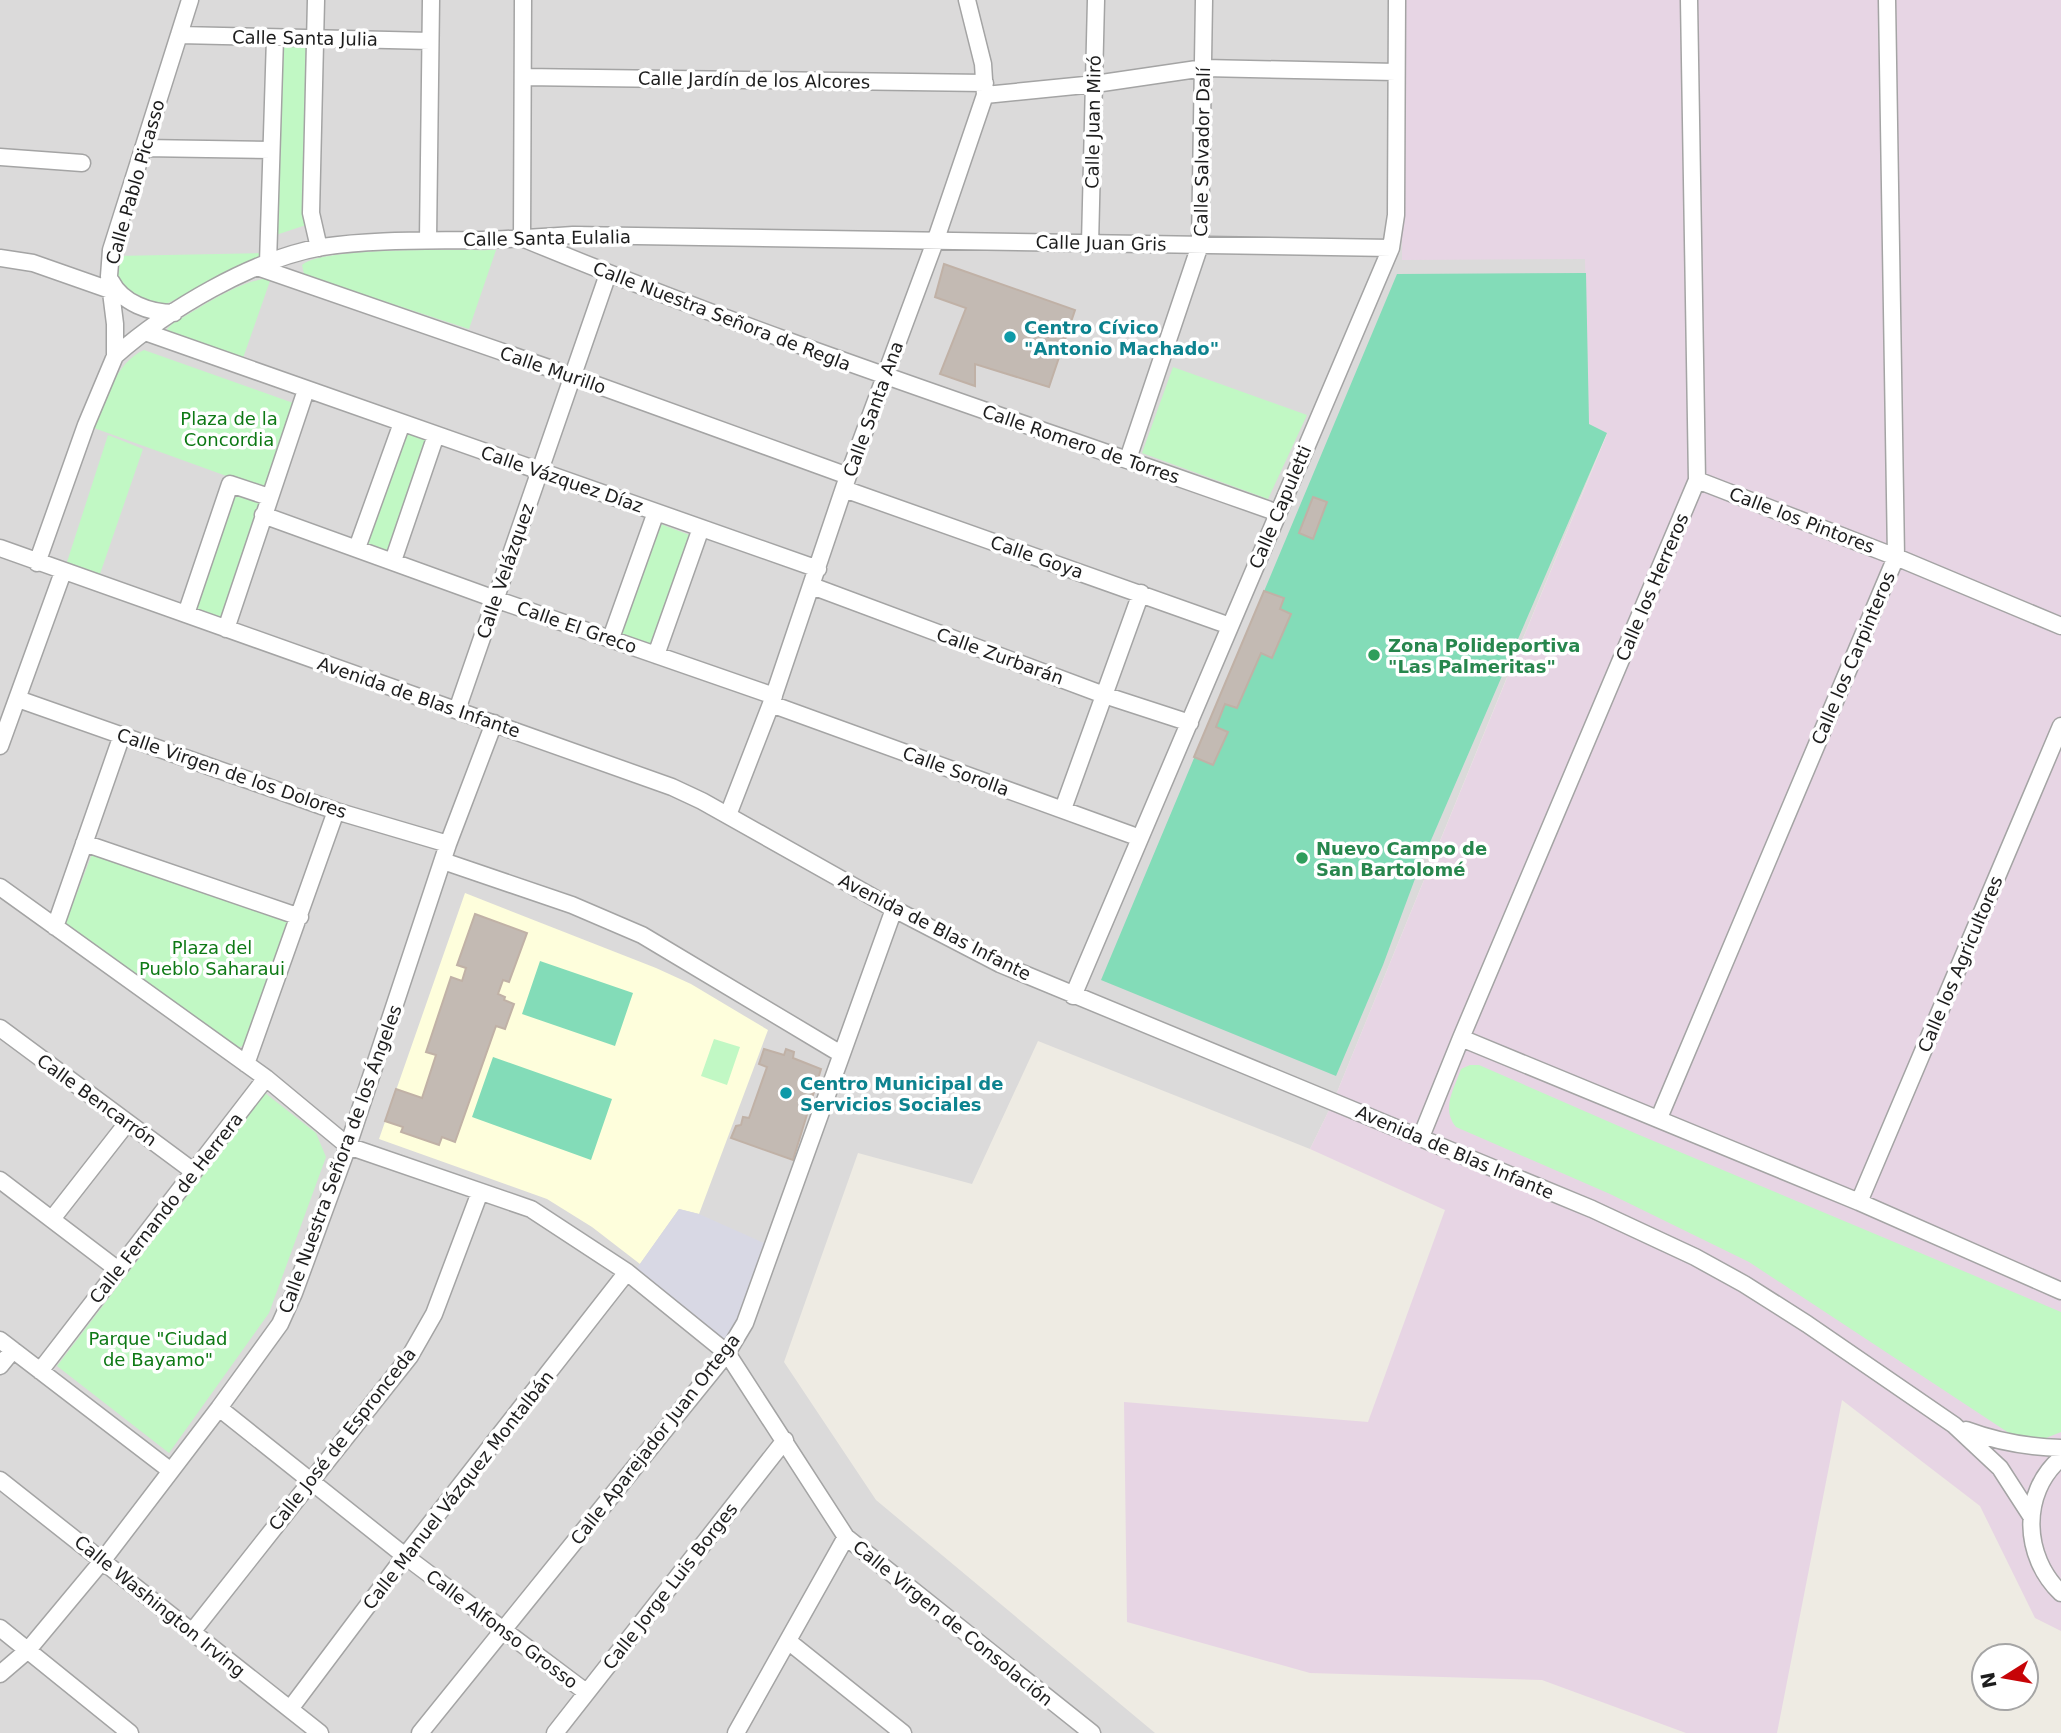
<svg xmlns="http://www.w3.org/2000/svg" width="2061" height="1733" font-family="'DejaVu Sans',sans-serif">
	<rect width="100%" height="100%" fill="#eeebe3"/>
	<path fill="#dbdada" d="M 0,0 L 1403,0 L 1585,258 L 1607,433 L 1333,1102 L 1310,1149 L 1038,1041 L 972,1184 L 858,1153 L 784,1362 L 876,1500 L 1155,1733 L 0,1733 Z"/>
	<path fill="#e7d5e4" d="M 1403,0 L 2061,0 L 2061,1631 L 2035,1618 L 1980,1506 L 1842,1400 L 1777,1733 L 1686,1733 L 1542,1680 L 1310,1673 L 1127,1622 L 1124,1402 L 1368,1422 L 1445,1210 L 1310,1149 L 1333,1102 L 1607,434 L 1589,424 L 1585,259 L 1402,260 Z"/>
	<path fill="#fefedc" d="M 465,893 L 656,968 L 691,984 L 768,1030 L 699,1214 L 679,1209 L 640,1264 L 592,1227 L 547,1199 L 379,1139 Z"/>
	<path fill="#c1f8c4" d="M 277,42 L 312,42 L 309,224 L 273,236 Z
		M 496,250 L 469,329 L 310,277 L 304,274 L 302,265 C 323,246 462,251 496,250 Z
		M 263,253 L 264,258 L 166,304 L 142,301 L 116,280 L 116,256 Z
		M 271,278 L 242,361 L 168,334 L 167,329 L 172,324 C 200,308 239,280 271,278 Z
		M 144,350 L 296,404 L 265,490 L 94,428 C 104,402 116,362 144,350 Z
		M 1173,367 L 1307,415 L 1268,499 L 1142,453 Z
		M 404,428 L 431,438 L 390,556 L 363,546 Z
		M 108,435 L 143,449 L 100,574 L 67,562 Z
		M 233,489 L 263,499 L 224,620 L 193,609 Z
		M 658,523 L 692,536 L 653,647 L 618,634 Z
		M 92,854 L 285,917 L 291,928 L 248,1044 L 234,1049 L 65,924 Z
		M 714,1039 L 740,1047 L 727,1085 L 701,1076 Z
		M 1470,1065 L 1479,1065 L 1637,1134 L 2061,1312 L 2061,1432 L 2036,1442 L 2018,1439 L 1749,1262 L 1610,1194 L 1456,1127 C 1441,1109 1454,1089 1461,1069 Z
		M 265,1093 L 316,1133 L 326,1157 L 269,1313 L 169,1453 L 57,1366 Z"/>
	<path fill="#83dcb8" d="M 1586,273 L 1589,424 L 1607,433 L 1419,868 L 1383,965 L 1336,1076 L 1101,980 L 1397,274 Z
		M 540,961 L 633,993 L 615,1046 L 522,1014 Z
		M 493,1057 L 612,1099 L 591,1160 L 472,1117 Z"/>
	<path fill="#d8d8e4" d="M 679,1209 L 699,1214 L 773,1247 L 727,1353 L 632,1275 Z"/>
	<path fill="#c3bab3" stroke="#c0b1a6" stroke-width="2" d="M 944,264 L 1075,310 L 1049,387 L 975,364 L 975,386 L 940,374 L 966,308 L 935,297 Z
		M 1313,497 L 1327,502 L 1313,539 L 1299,533 Z
		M 1264,591 L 1284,598 L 1280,609 L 1291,614 L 1272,658 L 1261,653 L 1237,708 L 1225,704 L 1216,727 L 1228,732 L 1213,765 L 1194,757 Z
		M 475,914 L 527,933 L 509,982 L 503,980 L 498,994 L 505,997 L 504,1000 L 514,1004 L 505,1029 L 496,1026 L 455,1142 L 442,1137 L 439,1145 L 401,1132 L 403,1127 L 385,1121 L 396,1089 L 422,1098 L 436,1055 L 426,1052 L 451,977 L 462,981 L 466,968 L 457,965 Z
		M 764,1049 L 784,1055 L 786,1049 L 794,1052 L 793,1058 L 821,1069 L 793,1160 L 731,1138 L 736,1126 L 741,1125 L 743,1117 L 749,1118 L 767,1067 L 759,1064 Z"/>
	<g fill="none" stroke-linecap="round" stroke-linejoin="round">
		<defs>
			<path id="street" d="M 316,0 L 311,213 L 319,248
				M 523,0 L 522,238 C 770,341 1026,423 1278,513
				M 179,35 L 430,41
				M 523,77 L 985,83
				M 985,95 L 1095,84 L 1204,68 L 1396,72
				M 143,148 L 271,150
				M 0,157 L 82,163
				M 428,240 L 431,0
				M 1090,244 L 1096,0
				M 0,258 L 33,263 L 110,290
				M 268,263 L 275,38
				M 257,267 L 572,376 L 848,476
				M 111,281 C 122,303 150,313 174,313
				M 145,332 L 818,569
				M 115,356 C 167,310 253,259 322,247 C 376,239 428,241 482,240 C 513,239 543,237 573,235 L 1391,248
				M 1128,459 L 1200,245 L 1204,0
				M 1697,480 L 1896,557 L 2061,626
				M 844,489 L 1230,626
				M 263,515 L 495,599 L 774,696
				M 0,548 L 672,787 L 702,801 L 894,909 L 1000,964 L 1592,1209 L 1695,1257 L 1744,1284 L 1807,1324 L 1954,1425 L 2000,1468 L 2031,1516
				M 357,548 L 402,423
				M 393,561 L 436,435
				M 37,563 L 86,425 L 115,356 L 115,324 L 109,276 L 111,250 L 190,0
				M 812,586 L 1104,695 L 1190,723
				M 186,614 L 230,484 L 269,497
				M 226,629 L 306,390
				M 611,638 L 656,512
				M 656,655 L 701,528
				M 18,699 L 336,811 L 448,844
				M 771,704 L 1140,838
				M 457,710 L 608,274
				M 0,746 L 63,572
				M 1063,809 L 1141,593
				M 728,815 L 771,704 L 848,476 L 936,239 L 985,95 L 983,64 L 967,0
				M 84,843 L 300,917
				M 443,861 L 572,905 L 642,935 L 841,1054
				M 0,887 L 266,1078 L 348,1146 L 531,1209 L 627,1272 L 727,1353 L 846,1537 L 1092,1733
				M 55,927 L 122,735
				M 1073,996 L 1391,248 L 1396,215 L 1397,0
				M 0,1028 L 193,1171
				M 1461,1038 L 1859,1202 L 2061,1291
				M 246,1064 L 336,811
				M 1659,1118 L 1896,557 L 1887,0
				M 1421,1137 L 1461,1038 L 1697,480 L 1689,0
				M 0,1180 L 117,1269
				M 1859,1202 L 2061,726
				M 52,1219 L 127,1123
				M 0,1340 L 171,1471
				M 0,1366 L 13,1350
				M 40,1371 L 266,1078
				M 219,1408 L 405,1556 L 586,1692
				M 1966,1430 C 1998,1442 2027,1447 2061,1448
				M 2061,1458 C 2020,1493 2023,1557 2061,1593
				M 0,1480 L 320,1733
				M 0,1628 L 130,1733
				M 192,1632 L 410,1356 L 434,1314 L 480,1192
				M 788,1641 L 903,1733
				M 0,1674 L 28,1650 L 103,1560 L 219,1408 L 280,1324 L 294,1293 L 348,1146 L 448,844 L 494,723
				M 290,1709 L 405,1556 L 627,1272
				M 420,1733 L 727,1353 L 745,1323 L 894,909
				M 555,1733 L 785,1440
				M 736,1733 L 846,1537"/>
		</defs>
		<use href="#street" stroke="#a4a4a4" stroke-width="19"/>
		<use href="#street" stroke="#fff" stroke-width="16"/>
	</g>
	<g fill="#0f9aa8" stroke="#fff" stroke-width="2.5">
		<circle cx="1010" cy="337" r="7"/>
		<circle cx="786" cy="1093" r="7"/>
	</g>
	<g fill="#2e9e5b" stroke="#fff" stroke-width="2.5">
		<circle cx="1374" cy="655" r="7"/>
		<circle cx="1302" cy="858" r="7"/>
	</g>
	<g text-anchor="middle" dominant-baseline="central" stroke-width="7" stroke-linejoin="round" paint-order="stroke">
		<g font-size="18" fill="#1d1d1d" stroke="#fff">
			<text transform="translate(305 38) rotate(1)">Calle Santa Julia</text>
			<text transform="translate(754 80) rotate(1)">Calle Jardín de los Alcores</text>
			<text transform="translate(1093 122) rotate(-89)">Calle Juan Miró</text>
			<text transform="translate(1202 152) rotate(-89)">Calle Salvador Dalí</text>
			<text transform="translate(135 182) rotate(-74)">Calle Pablo Picasso</text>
			<text transform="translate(547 238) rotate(-1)">Calle Santa Eulalia</text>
			<text transform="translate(1101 243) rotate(1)">Calle Juan Gris</text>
			<text transform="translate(722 316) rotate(21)">Calle Nuestra Señora de Regla</text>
			<text transform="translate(553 370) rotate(19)">Calle Murillo</text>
			<text transform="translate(873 409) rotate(-70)">Calle Santa Ana</text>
			<text transform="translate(1081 444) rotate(19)">Calle Romero de Torres</text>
			<text transform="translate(562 479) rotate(19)">Calle Vázquez Díaz</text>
			<text transform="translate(1280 507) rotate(-67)">Calle Capuletti</text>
			<text transform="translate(1802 520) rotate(21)">Calle los Pintores</text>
			<text transform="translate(1037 557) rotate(19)">Calle Goya</text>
			<text transform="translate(505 571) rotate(-71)">Calle Velázquez</text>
			<text transform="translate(1652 587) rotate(-67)">Calle los Herreros</text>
			<text transform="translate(577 627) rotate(19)">Calle El Greco</text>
			<text transform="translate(1000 656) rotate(20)">Calle Zurbarán</text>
			<text transform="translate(1853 658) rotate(-67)">Calle los Carpinteros</text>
			<text transform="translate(419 697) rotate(19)">Avenida de Blas Infante</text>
			<text transform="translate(956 771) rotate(20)">Calle Sorolla</text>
			<text transform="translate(232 773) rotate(19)">Calle Virgen de los Dolores</text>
			<text transform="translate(935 927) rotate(27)">Avenida de Blas Infante</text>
			<text transform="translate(1960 964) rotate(-67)">Calle los Agricultores</text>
			<text transform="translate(97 1100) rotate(36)">Calle Bencarrón</text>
			<text transform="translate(1455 1152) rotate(23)">Avenida de Blas Infante</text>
			<text transform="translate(340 1159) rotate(-70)">Calle Nuestra Señora de los Ángeles</text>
			<text transform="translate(166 1208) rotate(-52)">Calle Fernando de Herrera</text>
			<text transform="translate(342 1439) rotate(-52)">Calle José de Espronceda</text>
			<text transform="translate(655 1439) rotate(-52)">Calle Aparejador Juan Ortega</text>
			<text transform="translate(458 1490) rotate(-52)">Calle Manuel Vázquez Montalbán</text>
			<text transform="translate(670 1586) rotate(-52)">Calle Jorge Luis Borges</text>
			<text transform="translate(160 1606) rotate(39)">Calle Washington Irving</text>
			<text transform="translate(953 1623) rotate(39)">Calle Virgen de Consolación</text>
			<text transform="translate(502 1629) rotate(37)">Calle Alfonso Grosso</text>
		</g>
		<g font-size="18" font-weight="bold" fill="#0d838f" stroke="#fff" text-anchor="start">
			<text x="1024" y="327">Centro Cívico<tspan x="1024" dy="21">"Antonio Machado"</tspan></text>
			<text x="800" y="1083">Centro Municipal de<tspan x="800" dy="21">Servicios Sociales</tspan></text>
		</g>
		<g font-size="18" fill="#0e7915" stroke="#fff">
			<text x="229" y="418">Plaza de la<tspan x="229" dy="21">Concordia</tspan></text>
			<text x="212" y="947">Plaza del<tspan x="212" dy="21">Pueblo Saharaui</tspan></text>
			<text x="158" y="1338">Parque "Ciudad<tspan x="158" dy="21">de Bayamo"</tspan></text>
		</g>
		<g font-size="18" font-weight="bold" fill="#27864d" stroke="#fff" text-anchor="start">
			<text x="1388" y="645">Zona Polideportiva<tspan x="1388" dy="21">"Las Palmeritas"</tspan></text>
			<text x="1316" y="848">Nuevo Campo de<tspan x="1316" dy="21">San Bartolomé</tspan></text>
		</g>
	</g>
	<g transform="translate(2005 1677) rotate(259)"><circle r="33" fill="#ffffff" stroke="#a5a5a5" stroke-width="2"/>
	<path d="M0-5L12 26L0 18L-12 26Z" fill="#c70407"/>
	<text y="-10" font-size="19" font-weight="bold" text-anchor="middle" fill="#1d1d1d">N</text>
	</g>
</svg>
